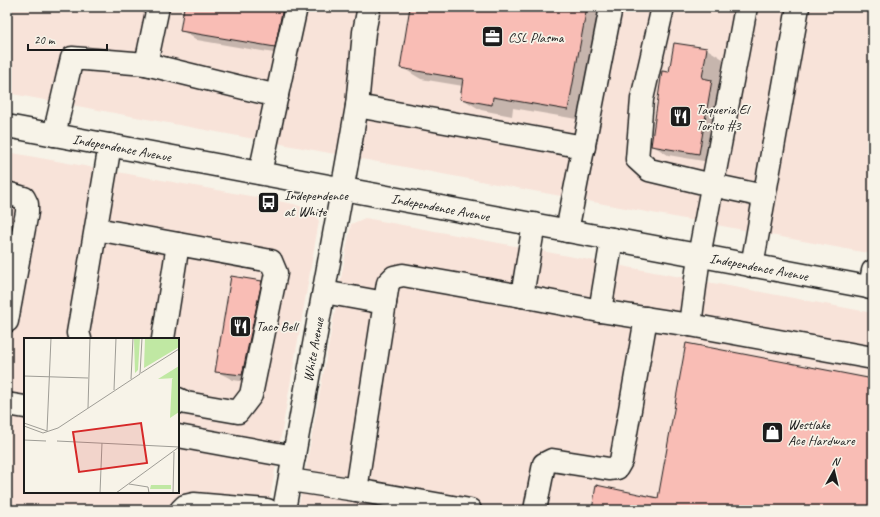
<svg xmlns="http://www.w3.org/2000/svg" width="880" height="517" font-family="Caveat,sans-serif">
	<rect width="100%" height="100%" fill="#f7f3e8"/>
	<filter id="ink" filterUnits="userSpaceOnUse"><feTurbulence type="fractalNoise" baseFrequency=".025" numOctaves="2"/><feDisplacementMap in="SourceGraphic" scale="8" xChannelSelector="R" yChannelSelector="G"/><feConvolveMatrix kernelMatrix="1 2 1 2 8 2 1 2 1" color-interpolation-filters="sRGB"/></filter>
	<g filter="url(#ink)">
		<path fill="#f8e3d9" fill-rule="evenodd" d="M 7,7 L 873,7 L 873,254 L 7,93 Z
			M 7,152 L 294,204 L 313,211 L 319,221 L 268,510 L 7,510 ZM 25,339 L 178,339 L 178,492 L 25,492 Z
			M 365,218 L 873,313 L 873,510 L 298,510 L 351,224 Z"/>
		<path fill="#0003" d="M 185,7 L 302,7 L 291,56 L 197,40 L 181,30 Z
			M 411,7 L 608,7 L 588,121 L 513,108 L 512,116 L 481,110 L 461,98 L 463,86 L 421,79 L 401,67 Z
			M 675,44 L 707,49 L 723,59 L 719,85 L 728,91 L 715,163 L 668,155 L 652,145 L 670,74 Z
			M 7,238 L 12,241 L 7,269 Z
			M 261,282 L 278,291 L 259,384 L 233,380 L 216,371 Z"/>
		<path fill="#f9bdb5" stroke="#1c1c1c" d="M 184,7 L 283,7 L 275,47 L 180,31 Z
			M 410,7 L 587,7 L 568,110 L 493,97 L 492,105 L 460,99 L 463,79 L 400,68 Z
			M 674,43 L 707,48 L 702,78 L 712,80 L 699,154 L 651,146 L 662,71 L 669,72 Z
			M 231,276 L 262,281 L 242,375 L 215,372 Z
			M 686,343 L 873,379 L 873,510 L 592,510 L 596,485 L 658,498 Z"/>
		<g fill="none" stroke-linecap="round" stroke-linejoin="round">
			<defs>
				<g id="minor">
					<path d="M 663,7 L 642,99 L 637,159 L 649,170 L 712,185 L 764,196"/>
					<path d="M 746,7 L 699,256 L 690,325 L 873,358"/>
					<path d="M 146,64 L 277,96"/>
					<path d="M 357,106 L 584,147"/>
					<path d="M 54,135 L 72,58 L 146,64 L 158,7"/>
					<path d="M 260,173 L 296,7"/>
					<path d="M 7,193 L 24,198 L 27,204 L 27,212 L 7,321"/>
					<path d="M 534,224 L 522,296 L 600,311"/>
					<path d="M 96,229 L 271,261 L 276,273 L 251,395 L 238,412 L 186,403 L 178,399"/>
					<path d="M 567,231 L 611,7"/>
					<path d="M 612,239 L 600,311 L 690,325"/>
					<path d="M 752,266 L 798,7"/>
					<path d="M 870,288 L 873,271"/>
					<path d="M 324,292 L 385,303"/>
					<path d="M 80,339 L 78,333 L 110,145"/>
					<path d="M 163,339 L 178,244"/>
					<path d="M 7,404 L 25,407"/>
					<path d="M 178,436 L 294,457"/>
					<path d="M 290,480 L 356,490 L 388,283 L 394,277 L 403,275 L 522,296"/>
					<path d="M 356,490 L 470,510"/>
					<path d="M 181,510 L 185,506 L 194,504 L 267,510"/>
					<path id="s1" d="M 284,510 L 349,152 L 357,106 L 364,32 L 369,7"/>
					<path d="M 535,510 L 544,464 L 552,460 L 609,469 L 617,468 L 621,461 L 646,318"/>
				</g>
				<g id="major">
					<path id="s2" d="M 7,126 L 873,288"/>
				</g>
			</defs>
			<use href="#minor" stroke="#1c1c1c" stroke-width="25"/>
			<use href="#major" stroke="#1c1c1c" stroke-width="25"/>
			<use href="#minor" stroke="#f7f3e8" stroke-width="22"/>
			<use href="#major" stroke="#f7f3e8" stroke-width="22"/>
		</g>
	</g>
	<defs>
		<symbol id="office-square" viewBox="-11 -11 22 22"><rect x="-9" y="-9" width="18" height="18" rx="4" fill="#1c1c1c" stroke="#f7f3e8"/><path d="M-6-3h4V-5.5h4V-3h4V5H-6ZM-1-4.5V-3h2v-1.5ZM-6 0V1H6V0Z" fill="#fff"/></symbol>
		<symbol id="restaurant-square" viewBox="-11 -11 22 22"><rect x="-9" y="-9" width="18" height="18" rx="4" fill="#1c1c1c" stroke="#f7f3e8"/><path d="M-5-6h1v4h1v-4h1v4h1v-4h1v5L-1.5 .5V6h-2V.5L-5-1ZM5-6V6H3V1.5H1.5Q1.5-4 5-6Z" fill="#fff"/></symbol>
		<symbol id="bus-square" viewBox="-11 -11 22 22"><rect x="-9" y="-9" width="18" height="18" rx="4" fill="#1c1c1c" stroke="#f7f3e8"/><path d="M-5-6H5V4H4V6H2V4H-2V6H-4V4H-5ZM-3.5-4V0h7V-4ZM-3.5 1.2v1.5H-2V1.2ZM2 1.2v1.5H3.5V1.2Z" fill="#fff"/></symbol>
		<symbol id="shop-square" viewBox="-11 -11 22 22"><rect x="-9" y="-9" width="18" height="18" rx="4" fill="#1c1c1c" stroke="#f7f3e8"/><path d="M-5-2.5h2.3a2.7 3.5 0 0 1 5.4 0H5L5.5 6h-11ZM-1.5-2.5h3a1.5 2.3 0 0 0-3 0Z" fill="#fff"/></symbol>
	</defs>
	<g fill-rule="evenodd">
		<use href="#office-square" x="480" y="24" width="25" height="25"/>
		<use href="#restaurant-square" x="668" y="104" width="25" height="25"/>
		<use href="#bus-square" x="256" y="190" width="25" height="25"/>
		<use href="#restaurant-square" x="228" y="314" width="25" height="25"/>
		<use href="#shop-square" x="760" y="420" width="25" height="25"/>
	</g>
	<g text-anchor="middle" dominant-baseline="central" stroke-width="3.5" stroke-linejoin="round" paint-order="stroke">
		<g font-size="14" fill="#1c1c1c" stroke="#f7f3e8" text-anchor="start">
			<text x="508" y="37">CSL Plasma</text>
			<text x="696" y="109">Taqueria El<tspan x="696" dy="16">Torito #3</tspan></text>
			<text x="284" y="195">Independence<tspan x="284" dy="16">at White</tspan></text>
			<text x="256" y="326">Taco Bell</text>
			<text x="788" y="424">Westlake<tspan x="788" dy="16">Ace Hardware</tspan></text>
		</g>
		<g font-size="14" fill="#1c1c1c" stroke="#f7f3e8">
			<text stroke="none"><textPath href="#s2" startOffset="117">Independence Avenue</textPath></text>
			<text stroke="none"><textPath href="#s2" startOffset="441">Independence Avenue</textPath></text>
			<text stroke="none"><textPath href="#s2" startOffset="765">Independence Avenue</textPath></text>
			<text stroke="none"><textPath href="#s1" startOffset="163">White Avenue</textPath></text>
		</g>
	</g>
	<g transform="translate(24 338)">
		<rect width="155" height="155" fill="#f7f3e8"/>
		<path d="M 110,0 L 116,0 L 114,32 L 111,35 ZM 155,34 L 155,74 L 146,80 L 148,41 ZM 127,147 L 147,147 L 147,151 L 126,151 Z" fill="#c0e8a3"/>
		<path d="M 155,28 L 155,34 L 151,40 L 134,41 Z" fill="#c0e8a3"/>
		<path d="M 121,0 L 155,0 L 155,9 L 120,30 Z" fill="#c0e8a3"/>
		<path fill="none" stroke="#9f9d96" stroke-width="1" d="M 117,35 L 155,11M 0,38 L 64,40M 107,41 L 109,0M 90,52 L 92,0M 64,70 L 66,0M 0,85 L 23,93M 0,88 L 19,95 L 34,90 L 116,36 L 118,0M 23,93 L 27,0M 0,102 L 22,103M 33,103 L 155,109M 105,146 L 124,149 L 125,155M 76,155 L 78,105M 92,155 L 155,109M 149,155 L 150,114"/>
		<path fill="#d62828" fill-opacity="0.15" stroke="#d62828" stroke-width="2" d="M 117,85 L 123,125 L 55,134 L 49,94 Z"/>
		<rect width="155" height="155" fill="none" stroke="#1c1c1c" stroke-width="2"/>
	</g>
	<rect width="880" height="517" fill="none" stroke="#f7f3e8" stroke-width="24"/>
	<rect x="12" y="12" width="856" height="493" fill="none" stroke="#1c1c1c" stroke-width="1.5" filter="url(#ink)"/>
	<g transform="translate(834 471) rotate(8)" stroke="#f7f3e8" stroke-width="3" paint-order="stroke">
	<path d="M0-3L7 15L0 10L-7 15Z" fill="#1c1c1c"/>
	<text y="-6" font-size="11" font-weight="bold" text-anchor="middle" fill="#1c1c1c">N</text>
	</g>
	<path d="M28 44v6h79v-6" fill="none" stroke="#1c1c1c" stroke-width="2"/>
	<text x="34" y="44" font-size="12" fill="#1c1c1c" stroke="#f7f3e8" stroke-width="3" paint-order="stroke">20 m</text>
</svg>
